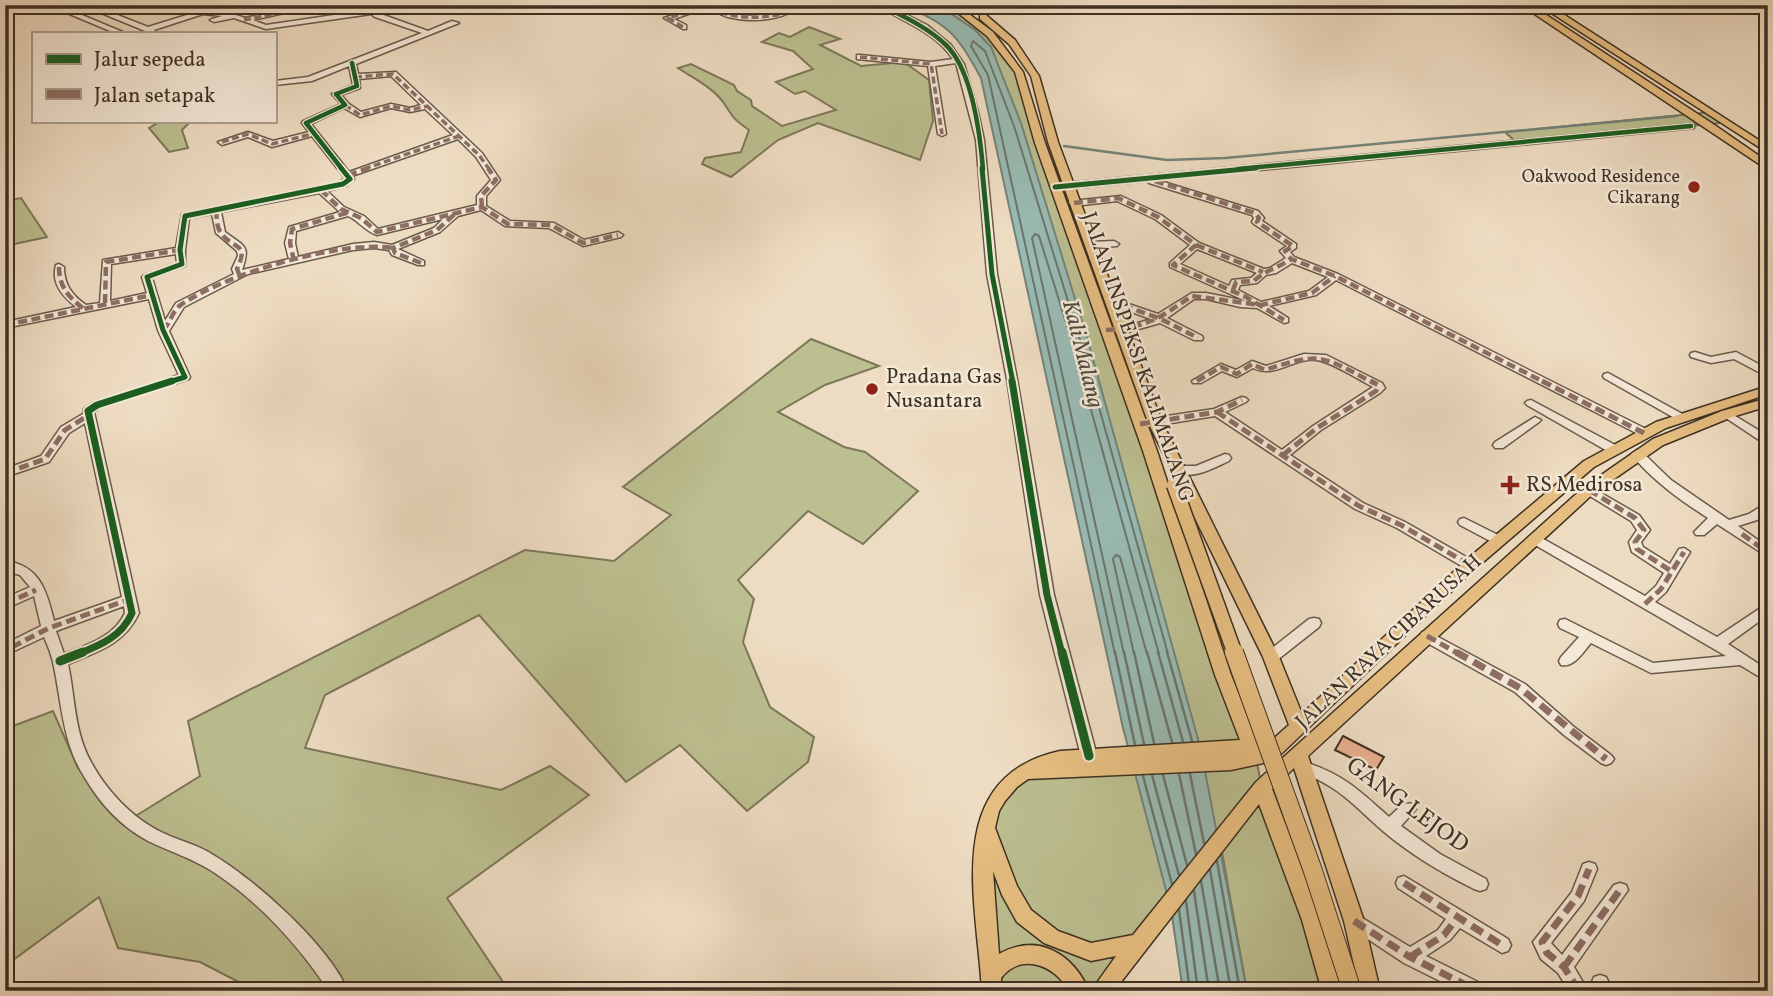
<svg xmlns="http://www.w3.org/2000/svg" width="1773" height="996" font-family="Vollkorn,serif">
	<rect width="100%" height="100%" fill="#eedcc2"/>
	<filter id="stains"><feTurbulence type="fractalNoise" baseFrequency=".00286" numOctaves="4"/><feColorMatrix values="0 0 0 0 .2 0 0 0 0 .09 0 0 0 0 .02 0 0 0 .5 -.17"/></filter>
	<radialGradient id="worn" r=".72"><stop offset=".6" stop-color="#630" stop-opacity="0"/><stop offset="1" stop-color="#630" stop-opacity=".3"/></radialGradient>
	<path fill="#bcbf90" stroke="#7c7859" stroke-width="2" d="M 938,5 C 973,5 998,48 1019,72 L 1256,759 L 1262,787 L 1332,991 L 1247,991 L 1220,841 L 1101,991 L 992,991 L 986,826 L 1017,776 L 1199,750 L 1105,405 L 1025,137 L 991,47 L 975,30 Z
		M 809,27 L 840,39 L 820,45 L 861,66 L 904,62 L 929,80 L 933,121 L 920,160 L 818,123 L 778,140 L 731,177 L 702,164 L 705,158 L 741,152 L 749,130 C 732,118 734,118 723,102 C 712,87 693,78 678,68 L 691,64 L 734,85 L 737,91 L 751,100 L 752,106 L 782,126 L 836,110 L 805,91 L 795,94 L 776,82 L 813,69 L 793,51 L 762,42 L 779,33 L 790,37 Z
		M 1712,112 L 1730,122 L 1517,143 L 1505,132 Z
		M 161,121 L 191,121 L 182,130 L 188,148 L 169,152 L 149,128 Z
		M 21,198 L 47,237 L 5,246 L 5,201 Z
		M 811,339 L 879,366 L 825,385 L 778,412 L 844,447 L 865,452 L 918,491 L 863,544 L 808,511 L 738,580 L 754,599 L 743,642 L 770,707 L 814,737 L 808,762 L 747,811 L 680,745 L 626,782 L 479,615 L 325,695 L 305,748 L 501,790 L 550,766 L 589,795 L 447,898 L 509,991 L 256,991 L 200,962 L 118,948 L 99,897 L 5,966 L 5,729 L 53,711 L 78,768 L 126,822 L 200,776 L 188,721 L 525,550 L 614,561 L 671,515 L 623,487 Z"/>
	<path fill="#99bbb4" stroke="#74837a" stroke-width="2" d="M 901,5 L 938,5 L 975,30 L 991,47 L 1021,123 L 1088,341 L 1201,750 L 1247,991 L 1183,991 L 1171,909 L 1123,728 L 981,78 C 956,33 949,24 901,5 Z"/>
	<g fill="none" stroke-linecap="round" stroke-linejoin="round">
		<path stroke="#6b766b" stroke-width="2" d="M 1115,654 L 988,75 L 971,46 L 973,41 L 985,51 L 1014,126 L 1081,343 L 1168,654
			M 1124,654 L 1032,238 L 1035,234 L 1039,236 L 1073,345 L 1159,654
			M 1134,654 L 1113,559 L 1116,555 L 1120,557 L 1147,654"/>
		<path stroke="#6b766b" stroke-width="2.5" d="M 1115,652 L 1135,745
			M 1124,652 L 1144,744
			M 1134,652 L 1154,743
			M 1147,652 L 1172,742
			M 1158,652 L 1183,742
			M 1167,652 L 1192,741
			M 1179,774 L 1196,854
			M 1190,774 L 1204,843
			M 1152,775 L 1179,875
			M 1163,775 L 1187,865
			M 1143,776 L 1172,884
			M 1217,861 L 1240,991
			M 1210,870 L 1231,991
			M 1201,881 L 1220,991
			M 1194,891 L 1209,991
			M 1186,901 L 1198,991
			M 1179,910 L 1190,991"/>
		<path stroke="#74837a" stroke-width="2.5" d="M 1064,146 L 1167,160 L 1225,158 L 1677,116"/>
	</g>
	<path fill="#e7af8f" stroke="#3d3022" stroke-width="2" d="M 1343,736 L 1384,757 L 1376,770 L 1335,750 Z"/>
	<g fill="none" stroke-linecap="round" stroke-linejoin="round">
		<defs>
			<path id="minor" d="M 48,5 L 58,5 L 125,33 L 115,33 Z
				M 82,5 L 92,5 L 148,27 L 203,10 L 230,13 L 245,18 L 306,5 L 320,5 L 253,20 L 266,25 L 368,10 L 371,8 L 374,9 L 403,5 L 422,5 L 378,13 L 428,31 L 452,21 L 459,23 L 356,64 L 358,74 L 396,72 L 482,153 L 500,180 L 486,196 L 486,206 L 510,221 L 554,223 L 584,240 L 618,232 L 623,235 L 621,237 L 583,246 L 549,228 L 505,226 L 481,210 L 458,216 L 440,232 L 398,249 L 424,261 L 424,265 L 418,265 L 392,255 L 389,250 L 374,248 L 353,250 L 248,274 L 184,307 L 169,331 L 190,377 L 189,379 L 101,407 L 94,412 L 139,613 C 125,644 97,652 68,664 C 75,696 74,732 91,762 C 106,790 132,818 161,832 C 177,840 195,844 210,853 C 254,879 327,943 348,991 L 329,991 C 299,946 260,903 215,873 C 194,859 171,852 148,841 C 122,827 100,804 85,778 C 63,744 62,706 54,667 C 52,656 48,646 44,637 L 12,652 L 7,651 L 5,647 L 7,643 L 41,626 L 34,596 L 5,609 L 5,598 L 30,587 L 20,575 L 5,571 L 5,561 C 40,565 47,592 54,621 L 122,597 L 85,423 L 69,433 L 49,462 L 5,477 L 5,469 L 41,456 L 61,427 L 83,414 L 84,409 L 93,403 L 179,375 L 158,330 L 149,299 L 5,328 L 5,322 L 76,307 C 62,296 51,283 56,265 L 59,264 L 64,267 C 64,285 72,295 86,305 L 100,303 L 103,260 L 176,248 L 182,214 L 340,182 L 345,178 L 312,136 L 272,147 L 248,137 L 222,145 L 218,142 L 248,132 L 273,141 L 309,132 L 302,123 L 303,121 L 341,104 L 332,94 L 353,85 L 349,66 L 312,81 L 275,85 L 275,81 L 308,77 L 422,33 L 375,17 L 371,14 L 266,29 L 234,18 L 214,22 L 210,20 L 212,19 L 222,16 L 203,14 L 154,30 L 156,33 L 150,33 ZM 391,76 L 421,105 L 410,108 L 391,104 L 361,112 L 349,104 L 341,95 L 360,88 L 359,79 ZM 344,108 L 360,117 L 391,108 L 410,112 L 425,109 L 453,135 L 349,172 L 311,124 ZM 458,139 L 476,157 L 491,180 L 477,196 L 477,205 L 378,229 L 364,216 L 344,207 L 327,191 L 346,186 L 354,179 L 352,176 ZM 319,193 L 340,212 L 289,227 L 285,243 L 289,259 L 242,270 C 251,244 244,247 225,232 L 221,212 ZM 212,214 L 216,233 L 237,251 L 238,256 L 232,269 L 234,274 L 176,303 L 165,321 L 152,278 L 185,266 L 185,250 L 189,218 ZM 348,216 C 359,221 365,231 377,235 L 443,219 L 434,228 L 392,245 L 374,242 L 353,244 L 298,257 L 295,243 L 296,231 ZM 176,254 L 177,263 L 144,275 L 142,277 L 147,293 L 110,301 L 111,264 ZM 124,606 L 125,613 C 114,637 87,645 64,654 L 56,631 Z
				M 554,5 L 561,5 L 562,13 L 558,13 Z
				M 623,5 L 692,6 L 695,8 L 732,5 L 718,9 C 740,19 763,16 786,11 L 789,13 C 772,21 747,22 728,17 C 721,15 714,10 707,10 C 696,10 684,16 674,19 L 686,25 L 686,29 L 683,29 L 664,18 L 688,10 L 632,10 Z
				M 878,5 L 887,5 L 927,25 L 951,45 L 964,64 L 978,112 L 984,140 L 997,274 L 1017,379 L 1054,595 L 1097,756 L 1094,760 L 1089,762 L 1084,760 L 1081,756 L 1040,595 L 1007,379 L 987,274 L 976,140 L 956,63 L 935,66 L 946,134 L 942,136 L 938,134 L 928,66 L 857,59 L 857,55 L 860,55 L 931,62 L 953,59 C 933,30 905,24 878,5 Z
				M 1610,5 L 1641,5 L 1553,14 L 1550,12 L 1553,10 Z
				M 1691,124 L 1694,124 L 1694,128 L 1157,180 L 1258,211 L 1264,218 L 1262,221 L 1296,244 L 1296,248 L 1290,252 L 1294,257 L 1338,274 L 1648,430 L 1650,433 L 1644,437 L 1336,280 L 1316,295 L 1269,306 L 1288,318 L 1288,322 L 1284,323 L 1257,308 L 1240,307 L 1206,299 L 1194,299 L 1167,318 L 1202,336 L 1203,338 L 1202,340 L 1194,340 L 1160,323 L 1132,331 L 1102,332 L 1102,328 L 1132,325 L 1151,319 L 1107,303 L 1107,299 L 1111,298 L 1158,314 L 1192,293 L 1206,293 L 1246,301 L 1170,267 L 1170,263 L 1190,245 L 1155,219 L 1117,201 L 1074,206 L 1069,203 L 1071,201 L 1121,196 L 1161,215 L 1199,243 L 1264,269 L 1270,268 L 1286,258 L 1280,251 L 1287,246 L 1254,224 L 1252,222 L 1254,218 L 1252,215 L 1149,183 L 1148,181 L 1055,190 L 1051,187 L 1055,184 ZM 1197,249 L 1257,273 L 1251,278 L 1232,280 L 1229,286 L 1180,264 ZM 1292,263 L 1328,277 L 1309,291 L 1261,302 L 1238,290 L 1240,285 L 1257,283 L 1266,275 L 1276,273 Z
				M 1114,241 L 1119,244 L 1117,246 L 1090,248 L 1085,245 L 1090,242 Z
				M 1695,352 L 1711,357 L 1736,352 L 1768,369 L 1768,377 L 1734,359 L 1711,363 L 1691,357 L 1690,355 L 1691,353 Z
				M 1304,354 L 1326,355 L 1382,383 L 1385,388 L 1380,393 L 1321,430 L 1290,455 L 1363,503 L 1405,522 L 1475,562 L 1476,565 L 1475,568 L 1465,568 L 1397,528 L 1355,509 L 1215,416 L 1140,428 L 1134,424 L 1140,420 L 1214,409 L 1242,397 L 1246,398 L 1248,400 L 1246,402 L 1225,412 L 1282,450 L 1313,426 L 1373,387 C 1360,380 1331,362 1317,360 C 1293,357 1276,379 1253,368 L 1237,377 L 1222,371 L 1201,383 L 1193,383 L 1192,381 L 1221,364 L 1236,370 L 1252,361 L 1266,366 Z
				M 1608,373 L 1686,416 L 1688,418 L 1686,420 L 1678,420 L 1604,378 L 1603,376 L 1604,374 Z
				M 1531,400 L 1617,446 L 1619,449 L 1613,453 L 1609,452 L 1527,405 L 1525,403 L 1527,401 Z
				M 1727,411 L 1768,436 L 1768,446 L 1723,416 L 1721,414 Z
				M 1535,417 L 1541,420 L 1539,422 L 1503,448 L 1495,448 L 1493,445 L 1495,442 Z
				M 1637,450 L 1641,451 L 1671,480 L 1729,520 L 1749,514 L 1768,502 L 1768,512 L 1757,520 L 1738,526 L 1768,547 L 1768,557 L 1717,524 L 1704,535 L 1696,535 L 1694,532 L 1708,518 C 1680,500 1652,480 1631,454 Z
				M 1225,454 L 1229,455 L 1231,458 L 1229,461 C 1213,468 1190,482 1174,470 L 1180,466 L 1196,466 Z
				M 1589,486 L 1639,515 L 1650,530 L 1641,542 L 1643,547 L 1670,564 L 1679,549 L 1684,548 L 1690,552 L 1666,592 L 1655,602 L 1717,637 L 1768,603 L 1768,615 L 1728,644 L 1768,670 L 1768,682 L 1740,665 L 1651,673 L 1591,643 C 1583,652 1574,668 1561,665 L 1559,661 L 1561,657 L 1579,637 L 1560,628 L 1558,624 L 1560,620 L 1565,619 L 1653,663 L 1726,656 L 1530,542 L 1528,539 L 1530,536 L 1538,536 L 1645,596 L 1656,586 L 1664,573 L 1632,552 L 1629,542 L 1637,530 L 1631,521 L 1585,493 L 1583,490 L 1585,487 Z
				M 1464,518 L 1502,537 L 1504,540 L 1502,543 L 1494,543 L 1460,525 L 1458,522 L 1460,519 Z
				M 1314,618 L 1319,619 L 1321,623 L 1319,627 L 1276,661 L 1271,662 L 1266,661 L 1264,657 L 1266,653 L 1309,619 Z
				M 1427,631 L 1525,684 L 1574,727 L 1611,755 L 1614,759 L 1611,763 L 1606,765 L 1601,763 L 1564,735 L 1515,692 L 1422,640 L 1420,636 L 1422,632 Z
				M 1305,762 C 1344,775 1359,790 1389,817 C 1397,810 1403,801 1414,804 L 1416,809 L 1401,826 L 1440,854 L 1486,879 L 1488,884 L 1486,889 L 1480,891 L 1474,889 C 1442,873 1410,854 1383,831 C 1353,805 1339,786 1300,772 L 1297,768 L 1300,764 Z
				M 1589,862 L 1595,864 L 1597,869 L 1584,901 L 1551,943 L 1562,955 L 1614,885 L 1620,883 L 1626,885 L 1628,890 L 1574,967 L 1588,991 L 1569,991 L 1558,973 L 1541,959 L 1533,942 L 1572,892 L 1583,864 Z
				M 1404,876 L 1508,939 L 1511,945 L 1508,951 L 1502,953 L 1460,928 L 1450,940 L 1426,956 L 1484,985 L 1487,991 L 1460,991 L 1404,963 L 1348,926 L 1346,921 L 1348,916 L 1354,913 L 1410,947 L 1438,930 L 1446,919 L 1398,888 L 1396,883 L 1398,878 Z
				M 1600,975 L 1606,977 L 1609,983 L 1606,991 L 1588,991 L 1594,977 Z"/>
			<path id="major" d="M 948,5 L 957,5 L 993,32 L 1023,72 L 1045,143 L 1157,451 L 1231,675 L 1256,737 L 1263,739 L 1266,744 L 1264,747 L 1289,725 L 1263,657 L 1148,422 L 1048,142 L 1031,76 L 1009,44 L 980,19 L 980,15 L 986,15 L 1015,40 L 1039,76 L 1058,142 L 1162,422 L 1279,657 L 1302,714 L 1465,561 L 1584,461 L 1656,422 L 1768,386 L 1768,394 L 1666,428 L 1594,467 L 1475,569 L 1282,753 L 1268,762 L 1231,770 L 1028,779 L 1017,787 L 1005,801 L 999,811 L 995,828 L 1017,886 L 1031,910 L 1058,931 L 1091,943 L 1133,935 L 1256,782 L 1584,487 L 1653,439 L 1722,411 L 1768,398 L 1768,406 L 1732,417 L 1663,445 L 1594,493 L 1308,756 L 1364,921 L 1380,991 L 1360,991 L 1344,921 L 1294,768 L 1272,789 L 1322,920 L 1342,991 L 1322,991 L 1302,920 L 1259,804 L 1114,991 L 1091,991 L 1116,956 L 1091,961 L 1044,943 L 1017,922 L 1002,895 L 993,871 L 999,954 C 1038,932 1073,954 1089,991 L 1069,991 C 1055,965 1021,952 1001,978 L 1002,991 L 982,991 C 977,901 941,777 1060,751 L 1240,740 L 1215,675 L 1143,451 L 1035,143 L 1015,72 L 987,36 Z
				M 1521,5 L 1531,5 L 1713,124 L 1768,162 L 1768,170 Z
				M 1539,5 L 1549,5 L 1768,146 L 1768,153 Z"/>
		</defs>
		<use href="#minor" stroke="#695b4a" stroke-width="3"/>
		<use href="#major" stroke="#3d3022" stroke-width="3"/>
		<use href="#minor" fill="#f4e8d7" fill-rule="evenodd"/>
		<use href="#major" fill="#e7be81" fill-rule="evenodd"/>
		<defs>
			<path id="major-bridge-far1" d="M 1174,485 L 1235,654"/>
			<path id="major-bridge" d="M 1234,652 L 1313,871 L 1352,991"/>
		</defs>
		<use href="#major-bridge-far1" stroke="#3d3022" stroke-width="17" stroke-linecap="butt"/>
		<use href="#major-bridge" stroke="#3d3022" stroke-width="20" stroke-linecap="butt"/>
		<use href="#major-bridge-far1" stroke="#e7be81" stroke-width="14"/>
		<use href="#major-bridge" stroke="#e7be81" stroke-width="18"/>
		<path stroke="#8d6e63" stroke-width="3.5" stroke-dasharray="7 3.5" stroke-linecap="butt" d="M 557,5 L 560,12
			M 626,5 L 632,8 L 692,8
			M 711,8 C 736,20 759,19 786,13
			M 372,12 L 419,5
			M 244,20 L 317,5
			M 683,27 L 668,18 L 699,9 L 729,5
			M 860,57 L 931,64 L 942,134
			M 355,77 L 393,74 L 479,155 L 489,169
			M 345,105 L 360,115 L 391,106 L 410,110 L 428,106
			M 222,142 L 248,134 L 272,144 L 312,134
			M 364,169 L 459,136"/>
		<path stroke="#8d6e63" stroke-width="4.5" stroke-dasharray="9 4.5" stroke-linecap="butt" d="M 348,175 L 369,168
			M 1155,181 L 1255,213 L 1259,218 L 1257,222 L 1293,246 L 1285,251 L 1291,259 L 1335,276 L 1546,383
			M 321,190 L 341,209 L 361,218 L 377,232 L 482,207 L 508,224 L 551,225 L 583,243 L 618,235
			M 1074,203 L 1118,198 L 1158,217 L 1196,245 L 1173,265 L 1246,297 L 1284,320
			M 482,207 L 481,196 L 496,180 L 488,168
			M 216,210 C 217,217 216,227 221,233 C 233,250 250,242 237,269 L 239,274
			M 1196,245 L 1263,272
			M 294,261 L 290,243 L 292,229 L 350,212
			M 421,263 L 395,253 L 393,248 L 437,230 L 457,212
			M 59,267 C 59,286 68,297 83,308
			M 1233,290 L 1236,282 L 1254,281 C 1264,271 1278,268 1291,259
			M 1111,301 L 1161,319 L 1198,338
			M 105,303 L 106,262 L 180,250
			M 5,325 L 152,295
			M 163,330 C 171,323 172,310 182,304 C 227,274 339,240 393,248
			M 1106,330 C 1148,327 1158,319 1192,296 L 1261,305 L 1312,293 L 1335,276
			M 1197,381 L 1221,367 L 1237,374 L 1252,364 L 1265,370 C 1323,351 1321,356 1374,383"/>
		<path stroke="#8d6e63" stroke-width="5" stroke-dasharray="10 5" stroke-linecap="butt" d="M 1542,381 L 1644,433
			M 1217,412 L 1359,506 L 1401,525 L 1470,565
			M 1140,424 L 1217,412 L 1242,400
			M 1283,455 L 1317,428 L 1376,391 L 1378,385 L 1371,381
			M 5,473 L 45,459 L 65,430 L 89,415
			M 1589,490 L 1635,518 L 1644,530 L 1635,542 L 1637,549 L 1671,571
			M 1742,534 L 1768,553
			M 5,604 L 36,590
			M 1645,604 L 1661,589 L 1684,552
			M 1427,636 L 1459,654
			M 12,647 L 49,628 L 130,599"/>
		<path stroke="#8d6e63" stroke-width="7" stroke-dasharray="13 7" stroke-linecap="butt" d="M 1456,652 L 1520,688 L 1606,759
			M 1404,883 L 1502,945
			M 1354,921 L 1410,957 L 1478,991
			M 1410,957 L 1444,935 L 1458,917
			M 1564,967 L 1620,890
			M 1579,991 L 1564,967 L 1547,953 L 1542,942 L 1578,896 L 1589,869
			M 1597,991 L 1600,983"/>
		<defs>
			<path id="cycleway-far3" d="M 881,5 C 904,17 927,27 946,45 C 972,70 980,134 983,169
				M 342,169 L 306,123 L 345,105 L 336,94 L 357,86 L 352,63
				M 1238,169 L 1691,126"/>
			<path id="cycleway-far2" d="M 982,168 L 992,274 L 1013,383
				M 1055,187 L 1256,168
				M 166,383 L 185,377 L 163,330 L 147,277 L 182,264 L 180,250 L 185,216 L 343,184 L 350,179 L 341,168"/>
			<path id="cycleway-far1" d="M 1012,381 L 1047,595 L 1062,654
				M 78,654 C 101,645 122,636 132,613 L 88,411 L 97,405 L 172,381"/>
			<path id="cycleway" d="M 1062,652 L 1089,756
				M 60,661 L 83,652"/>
		</defs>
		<use href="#cycleway-far3" stroke="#f4e8d7" stroke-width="7"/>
		<use href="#cycleway-far2" stroke="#f4e8d7" stroke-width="9"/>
		<use href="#cycleway-far1" stroke="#f4e8d7" stroke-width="11"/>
		<use href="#cycleway" stroke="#f4e8d7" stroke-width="13"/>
		<use href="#cycleway-far3" stroke="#1b5e20" stroke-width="4.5"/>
		<use href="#cycleway-far2" stroke="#1b5e20" stroke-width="5"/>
		<use href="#cycleway-far1" stroke="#1b5e20" stroke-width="7"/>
		<use href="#cycleway" stroke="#1b5e20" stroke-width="9"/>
	</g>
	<g fill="#8f2418" stroke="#f4e8d7" stroke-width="2.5">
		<circle cx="1694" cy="187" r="7"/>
		<circle cx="872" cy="389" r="7"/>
		<path d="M1506.5 474.5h7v7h7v7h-7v7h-7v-7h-7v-7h7z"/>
	</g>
	<g text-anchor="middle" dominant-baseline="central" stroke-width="5" stroke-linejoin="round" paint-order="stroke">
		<g font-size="18" fill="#3d3022" stroke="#f4e8d7" text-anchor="end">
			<text x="1680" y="177">Oakwood Residence<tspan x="1680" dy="21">Cikarang</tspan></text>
		</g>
		<g font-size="21" fill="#3d3022" stroke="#f4e8d7">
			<text transform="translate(1137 357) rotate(71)">JALAN INSPEKSI KALIMALANG</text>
			<text transform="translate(1389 642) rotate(-43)">JALAN RAYA CIBARUSAH</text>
		</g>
		<g font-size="21" fill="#3d3022" stroke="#f4e8d7" text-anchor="start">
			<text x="886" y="377">Pradana Gas<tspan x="886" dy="24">Nusantara</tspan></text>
			<text x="1526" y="485">RS Medirosa</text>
		</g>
		<g font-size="23" font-style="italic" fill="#4f4c3f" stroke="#f4e8d7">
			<text transform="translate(1082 354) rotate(76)">Kali Malang</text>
		</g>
		<g font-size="24" fill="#3d3022" stroke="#f4e8d7">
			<text transform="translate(1407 806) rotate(36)">GANG LEJOD</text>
		</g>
	</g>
	<rect width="1773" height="996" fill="none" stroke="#eedcc2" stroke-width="28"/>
	<rect x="7" y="7" width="1759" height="982" fill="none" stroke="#3d3022" stroke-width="3.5"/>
	<rect x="14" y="14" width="1745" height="968" fill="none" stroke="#3d3022" stroke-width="2"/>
	<rect x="32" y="32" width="245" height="91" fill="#f4e8d7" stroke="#ab9e8f" stroke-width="2"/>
	<rect x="46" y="54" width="35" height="10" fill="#1b5e20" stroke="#ab9e8f" stroke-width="2"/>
	<text x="94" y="66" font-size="21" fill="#3d3022">Jalur sepeda</text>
	<rect x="46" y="89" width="35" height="10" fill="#8d6e63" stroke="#ab9e8f" stroke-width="2"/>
	<text x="94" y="102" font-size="21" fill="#3d3022">Jalan setapak</text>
	<rect width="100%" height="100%" filter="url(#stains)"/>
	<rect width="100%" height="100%" fill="url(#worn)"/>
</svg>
